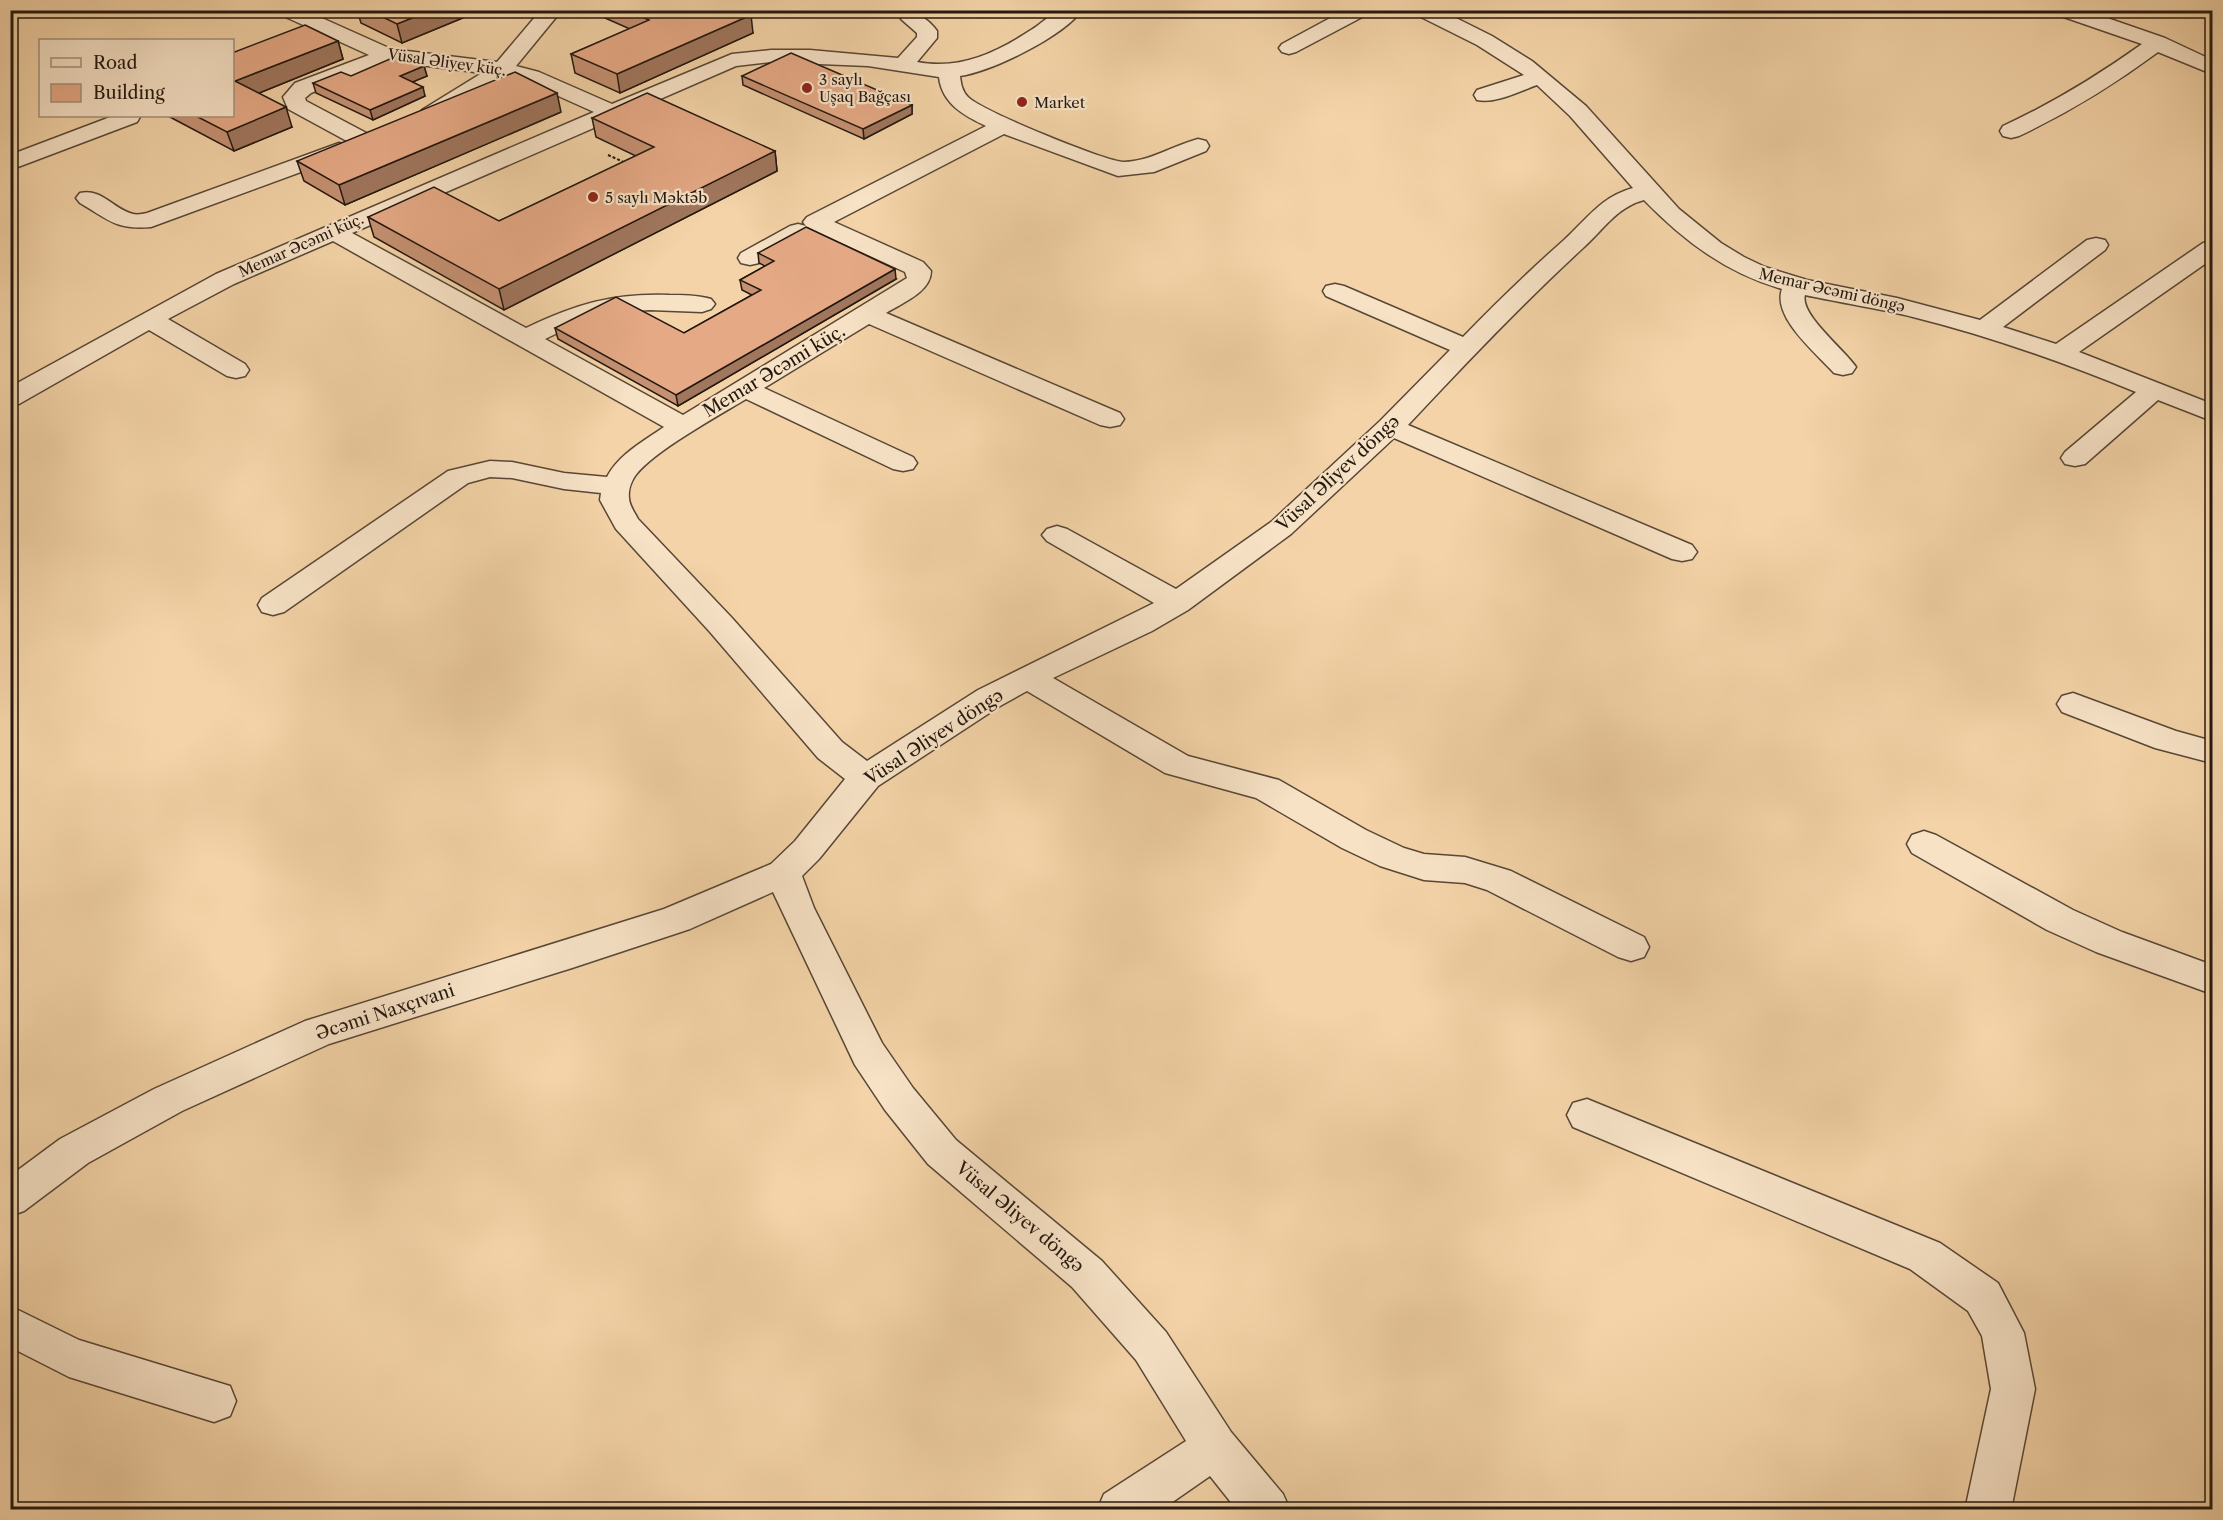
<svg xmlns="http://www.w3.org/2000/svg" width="2223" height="1520" font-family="'Libre Caslon Text',serif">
	<rect width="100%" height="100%" fill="#f3d3a7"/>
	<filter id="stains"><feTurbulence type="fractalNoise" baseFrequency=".00333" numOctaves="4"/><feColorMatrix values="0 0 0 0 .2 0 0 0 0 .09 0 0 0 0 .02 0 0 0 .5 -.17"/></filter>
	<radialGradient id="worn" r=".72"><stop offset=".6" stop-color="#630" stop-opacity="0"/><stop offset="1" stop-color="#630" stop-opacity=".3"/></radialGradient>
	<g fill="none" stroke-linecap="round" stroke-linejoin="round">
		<defs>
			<path id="minor" d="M 276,10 L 304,10 L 391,49 L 497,62 L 541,10 L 562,10 L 516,66 L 539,72 L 612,104 L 732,54 L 771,50 L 810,50 L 898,58 L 917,37 L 917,33 L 901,19 L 904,15 C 917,11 929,20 937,31 L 937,38 L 917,62 C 960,70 996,53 1031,30 C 1040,25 1049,15 1058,11 C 1064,9 1075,10 1082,10 C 1063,37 992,71 960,76 C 961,84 962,91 968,97 C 982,111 1106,162 1124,162 C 1151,161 1172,146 1198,139 L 1206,141 L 1209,146 L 1206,151 L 1154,172 L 1118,176 L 1004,134 L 834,222 L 923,262 L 931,271 C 931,292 902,303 886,313 L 1120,413 L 1124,419 L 1120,425 L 1110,427 L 1100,425 L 869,324 L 764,388 L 913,457 L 917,463 L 913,469 L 903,471 L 893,469 L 746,399 C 718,416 652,452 635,476 C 631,482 628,491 629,498 C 629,505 635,513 638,519 L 732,618 L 842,742 L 867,761 L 978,690 L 1154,603 L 1047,541 L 1042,535 L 1047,529 L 1057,526 L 1067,529 L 1176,589 L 1271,522 L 1380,421 L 1450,350 L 1326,296 L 1323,291 L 1326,286 L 1335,284 L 1344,286 L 1463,337 C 1496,303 1529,271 1564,240 C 1588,218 1601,197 1633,188 L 1570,116 L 1537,85 C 1520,91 1495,104 1477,100 L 1474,95 L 1477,90 L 1524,75 L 1477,45 L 1415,14 L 1412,10 L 1440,10 L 1492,36 L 1532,61 L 1586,106 L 1679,209 L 1721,243 L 1744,257 L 1765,267 L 1807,280 L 1897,298 L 1980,320 L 2087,240 L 2096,238 L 2105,240 L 2108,245 L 2105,250 L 2003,327 L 2056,344 L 2203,243 L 2212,241 L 2212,259 L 2079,352 L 2212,404 L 2212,421 L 2158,400 L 2085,464 L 2075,466 L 2065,464 L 2061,458 L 2065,452 L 2136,392 C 2063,362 1989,336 1913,317 C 1878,308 1841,303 1805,295 C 1799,314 1845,350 1856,367 L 1852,373 L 1843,375 L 1834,373 C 1815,352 1772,317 1782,289 C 1726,273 1684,241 1644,200 C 1617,207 1603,230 1583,248 C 1522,304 1465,364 1408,425 L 1692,545 L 1697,552 L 1692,559 L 1682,561 L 1672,559 L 1394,438 L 1291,534 L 1188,610 L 1152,631 L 1053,678 L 1188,756 L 1279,780 L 1366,830 L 1404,848 L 1424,854 L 1465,857 L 1511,871 L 1644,937 L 1649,947 L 1644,957 L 1631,961 L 1618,957 L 1487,890 L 1465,883 L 1424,880 L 1380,866 L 1342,848 L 1256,798 L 1165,773 L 1027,691 L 1000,706 L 878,786 L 819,859 L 802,876 L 814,908 L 882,1043 L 913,1088 L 956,1140 L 1102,1261 L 1166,1332 L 1231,1432 L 1283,1494 L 1290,1510 L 1237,1510 L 1210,1476 L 1161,1510 L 1097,1510 L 1104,1494 L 1186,1441 L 1136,1360 L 1072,1287 L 928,1164 L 885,1110 L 855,1065 L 773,892 L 690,929 L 572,968 L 329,1044 L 182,1111 L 88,1163 L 24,1211 L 10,1216 L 10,1176 L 60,1139 L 154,1089 L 305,1021 L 664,909 L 771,864 L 795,841 L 845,779 L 818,758 L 710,632 L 616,529 L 600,500 L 601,493 L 564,489 L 512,478 L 490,477 L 468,483 L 284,612 L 273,615 L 262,612 L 258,605 L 262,598 L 448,471 L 490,461 L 512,462 L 564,473 L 607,477 C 619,454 644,441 664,427 L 333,241 L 234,284 L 168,319 L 245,364 L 249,370 L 245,376 L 236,378 L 227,376 L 149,330 L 19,404 L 10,406 L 10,387 L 216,274 L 594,112 L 525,81 L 505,76 L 438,120 L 430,122 L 422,120 L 419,115 L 422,110 L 482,73 L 389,61 L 311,93 L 305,98 L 306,101 L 372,136 L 375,141 L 372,146 L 364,148 L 356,146 L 288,109 L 283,97 L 295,83 L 369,55 L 279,14 ZM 771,62 L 868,66 L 939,77 C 942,104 965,116 986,126 L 807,217 L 803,222 L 806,226 L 798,224 L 790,226 L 741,253 L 738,258 L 741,263 L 750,265 L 759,263 L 806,236 L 810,231 L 807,227 L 905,272 L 907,278 L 683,415 L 545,339 L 589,318 L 612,312 L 650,310 L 702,312 L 711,309 L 715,304 L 711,299 C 697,295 683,295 669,295 C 614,293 576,304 526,328 L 352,233 L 736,66 Z
				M 1345,10 L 1371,10 L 1368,14 L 1296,52 L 1289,54 L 1282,52 L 1279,48 L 1282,44 Z
				M 2052,10 L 2084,10 L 2165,38 L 2212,60 L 2212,74 L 2158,52 C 2112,86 2071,111 2019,136 L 2011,138 L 2003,136 L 2000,131 L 2003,126 C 2053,103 2097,76 2142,44 L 2055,14 Z
				M 113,116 L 140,117 L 137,122 L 10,170 L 10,155 Z
				M 339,143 L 347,145 L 350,150 L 347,155 L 151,227 C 116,230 109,220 80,203 L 76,198 L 80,193 C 102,188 113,209 133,214 C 137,215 143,214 147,213 Z
				M 2073,693 L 2176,731 L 2212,741 L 2212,763 L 2155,748 L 2062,712 L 2057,704 L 2062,696 Z
				M 1924,831 L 1936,835 L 2073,910 L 2122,932 L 2212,965 L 2212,994 L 2096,952 L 2047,930 L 1912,853 L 1907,844 L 1912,835 Z
				M 1587,1099 L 1940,1243 L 1998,1283 L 2024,1333 L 2035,1389 L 2011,1510 L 1965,1510 L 1991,1389 L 1982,1336 L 1968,1311 L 1910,1269 L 1573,1127 L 1567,1115 L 1573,1103 Z
				M 10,1306 L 79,1340 L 230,1386 L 236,1401 L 230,1416 L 214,1422 L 69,1377 L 10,1347 Z"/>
		</defs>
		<use href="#minor" stroke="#584736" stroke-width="3"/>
		<path stroke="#241810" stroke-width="2" stroke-dasharray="3 2" stroke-linecap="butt" d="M 608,155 L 626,163"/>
		<use href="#minor" fill="#f7e2c6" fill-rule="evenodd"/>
	</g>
	<path fill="#c59172" stroke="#241810" stroke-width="1.5" d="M 357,10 L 482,10 L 402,43 L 361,23 Z
		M 587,10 L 740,10 L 753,33 L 620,93 L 575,73 L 571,54 L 630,29 Z
		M 338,41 L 343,59 L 259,93 L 292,127 L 234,151 L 168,116 L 232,116 L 232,53 Z
		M 424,66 L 427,76 L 412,82 L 425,96 L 373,120 L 316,93 L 313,83 Z
		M 742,76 L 912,105 L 912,114 L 864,139 L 743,85 Z
		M 561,112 L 345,205 L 304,181 L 297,161 Z
		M 592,118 L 775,151 L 777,171 L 504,310 L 374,237 L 368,217 L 499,221 L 636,156 L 596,137 Z
		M 758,253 L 896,279 L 678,406 L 558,339 L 555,328 L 684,333 L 752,295 L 742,290 L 740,280 L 765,266 L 759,263 Z"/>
	<path fill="#a0765d" stroke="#241810" stroke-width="1.5" d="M 432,10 L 482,10 L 402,43 L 397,24 Z
		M 751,15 L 753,33 L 620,93 L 617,74 Z
		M 338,41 L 343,59 L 242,100 L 235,81 Z
		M 424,66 L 427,76 L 403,86 L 400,76 Z
		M 423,87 L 425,96 L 373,120 L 370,110 Z
		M 557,93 L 561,112 L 345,205 L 339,185 Z
		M 912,105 L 912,114 L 864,139 L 863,129 Z
		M 286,107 L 292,127 L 234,151 L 227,132 Z
		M 775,151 L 777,171 L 504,310 L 499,289 Z
		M 895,269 L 896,279 L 678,406 L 676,395 Z"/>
	<path fill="#e5a985" stroke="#241810" stroke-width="1.5" d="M 368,10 L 432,10 L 397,24 Z
		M 627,10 L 740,10 L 751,15 L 617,74 L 571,54 L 649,20 Z
		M 305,25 L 338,41 L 235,81 L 286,107 L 227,132 L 196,116 L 232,116 L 232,53 Z
		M 791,53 L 912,105 L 863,129 L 742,76 Z
		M 399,55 L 424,66 L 400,76 L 423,87 L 370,110 L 313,83 L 341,72 L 351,76 Z
		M 515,72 L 557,93 L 339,185 L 297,161 Z
		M 647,93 L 775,151 L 499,289 L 368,217 L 434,187 L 499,221 L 654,147 L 592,118 Z
		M 806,227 L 895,269 L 676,395 L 555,328 L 616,297 L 684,333 L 761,290 L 740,280 L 774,261 L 758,253 Z"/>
	<g fill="#8f2418" stroke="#f7e2c6" stroke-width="2">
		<circle cx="807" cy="88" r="6"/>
		<circle cx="1022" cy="102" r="6"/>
		<circle cx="593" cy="197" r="6"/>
	</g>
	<g text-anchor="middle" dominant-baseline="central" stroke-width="4.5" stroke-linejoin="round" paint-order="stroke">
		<g font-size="15" fill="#241810" stroke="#f7e2c6">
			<text transform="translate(447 62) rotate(8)">Vüsal Əliyev küç.</text>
			<text transform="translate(301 245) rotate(-24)">Memar Əcəmi küç.</text>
			<text transform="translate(1832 290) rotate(13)">Memar Əcəmi döngə</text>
		</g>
		<g font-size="15" fill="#241810" stroke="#f7e2c6" text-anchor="start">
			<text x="819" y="79">3 saylı<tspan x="819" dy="17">Uşaq Bağçası</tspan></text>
			<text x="1034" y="102">Market</text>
			<text x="605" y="197">5 saylı Məktəb</text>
		</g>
		<g font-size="18" fill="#241810" stroke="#f7e2c6">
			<text transform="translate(774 371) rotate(-31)">Memar Əcəmi küç.</text>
			<text transform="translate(1338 473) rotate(-43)">Vüsal Əliyev döngə</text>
			<text transform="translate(934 737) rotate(-33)">Vüsal Əliyev döngə</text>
			<text transform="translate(385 1012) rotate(-18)">Əcəmi Naxçıvani</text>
			<text transform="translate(1020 1217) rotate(40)">Vüsal Əliyev döngə</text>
		</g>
	</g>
	<rect width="2223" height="1520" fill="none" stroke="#f3d3a7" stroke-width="36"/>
	<rect x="12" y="12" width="2199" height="1496" fill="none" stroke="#241810" stroke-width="3"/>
	<rect x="18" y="18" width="2187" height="1484" fill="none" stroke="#241810" stroke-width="1.5"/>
	<rect x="39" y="39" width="195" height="78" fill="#f7e2c6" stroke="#a3917d" stroke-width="1.5"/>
	<rect x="51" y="58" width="30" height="9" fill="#f7e2c6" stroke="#a3917d" stroke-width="1.5"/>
	<text x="93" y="69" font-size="18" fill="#241810">Road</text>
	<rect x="51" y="84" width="30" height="18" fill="#e5a985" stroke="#a3917d" stroke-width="1.5"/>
	<text x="93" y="99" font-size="18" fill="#241810">Building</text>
	<rect width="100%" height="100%" filter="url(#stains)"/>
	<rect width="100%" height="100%" fill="url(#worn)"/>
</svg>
